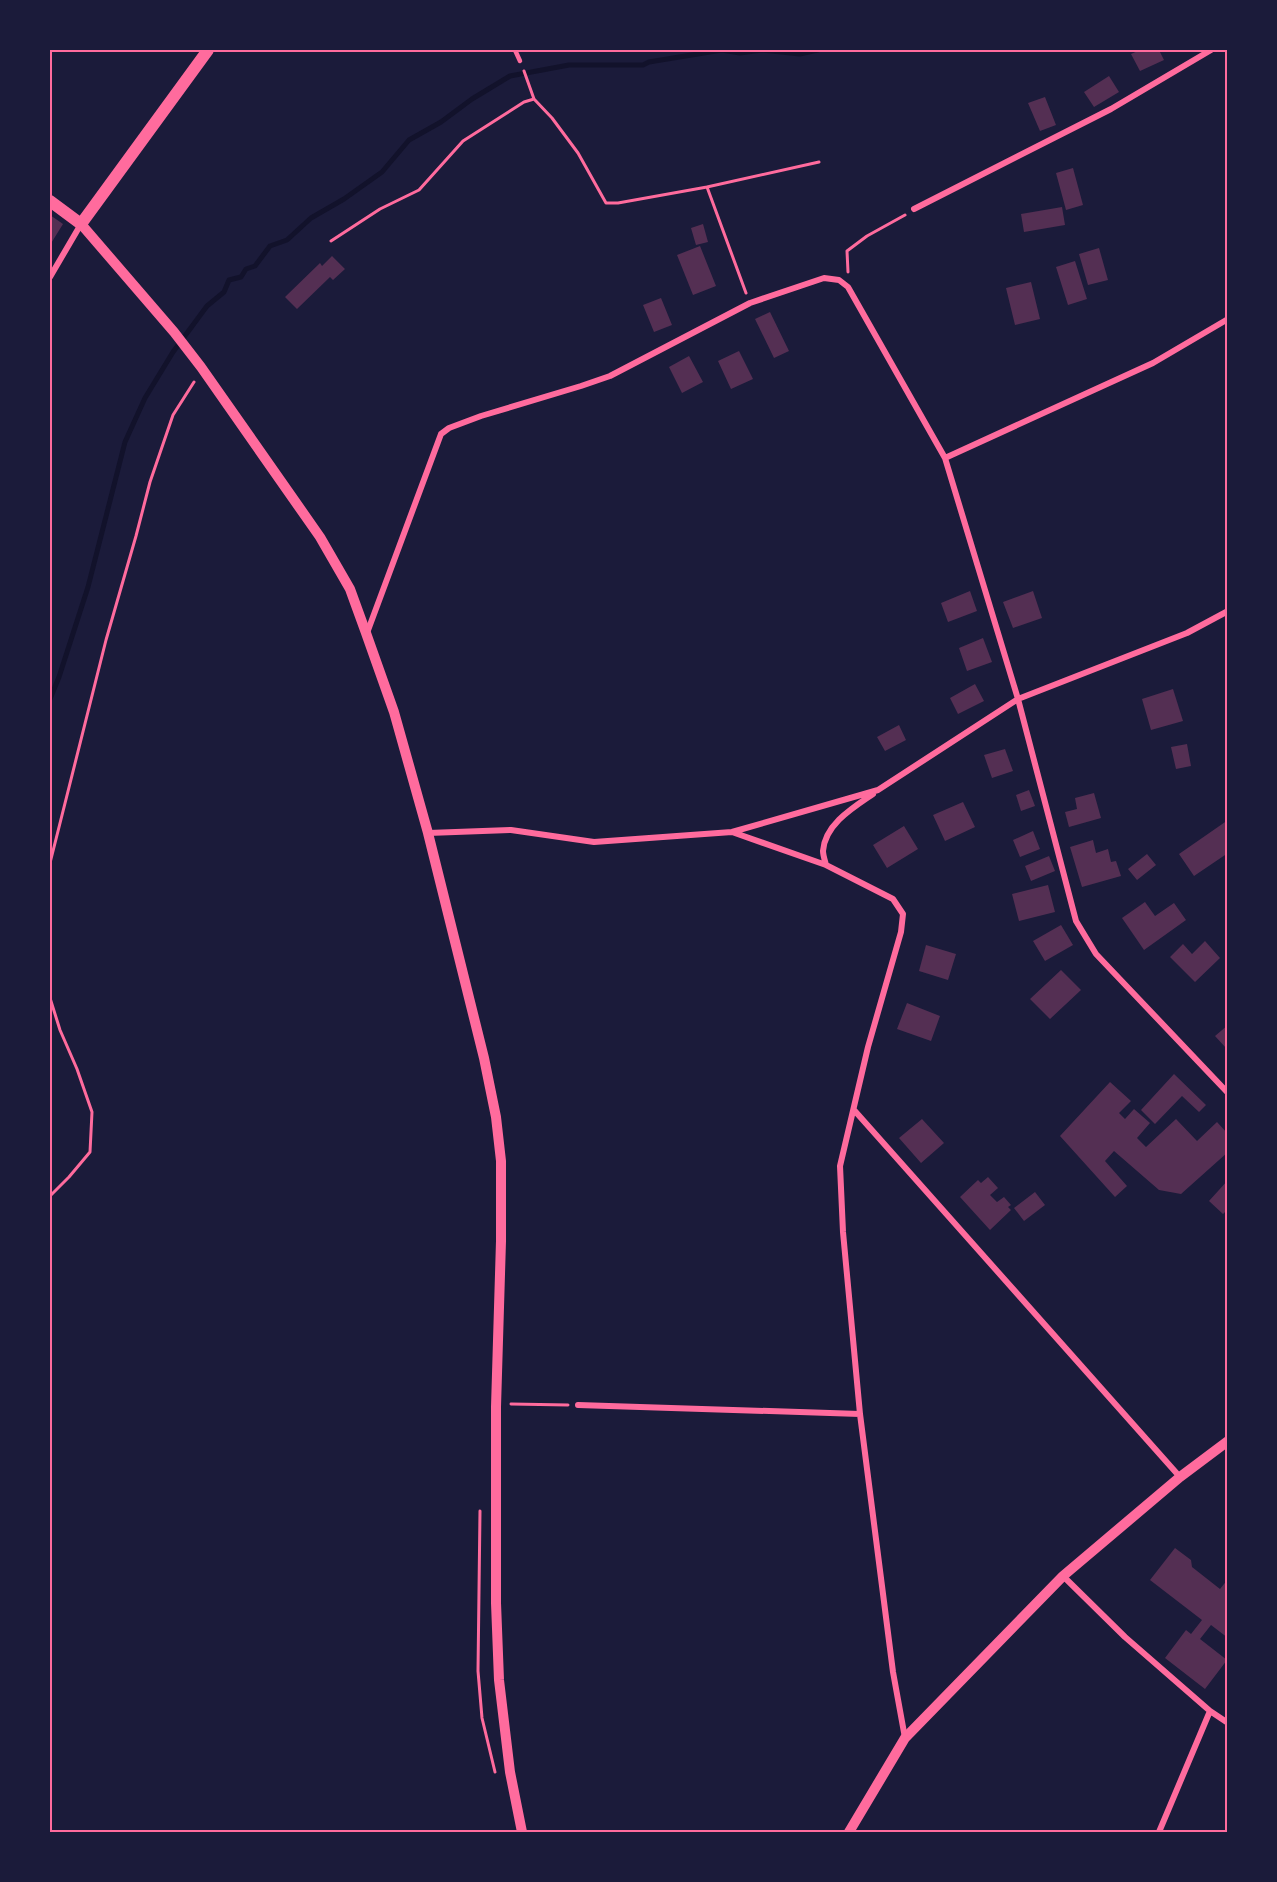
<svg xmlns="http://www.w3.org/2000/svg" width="1277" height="1882" font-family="Overpass,sans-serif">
	<rect width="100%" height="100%" fill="#1b1b3a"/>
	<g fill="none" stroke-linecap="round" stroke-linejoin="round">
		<path stroke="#12122b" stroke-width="5" d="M 50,699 L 59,677 L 88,587 L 125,442 L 145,398 L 173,352 L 207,306 L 224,292 L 229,280 L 241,277 L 246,269 L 255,266 L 270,246 L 287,240 L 311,218 L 344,199 L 382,172 L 409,140 L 441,122 L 472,99 L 510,76 L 569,65 L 643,65 L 649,62 L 722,50 L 740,53 L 762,50 L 800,54 L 818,50"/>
	</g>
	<path fill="#542f53" d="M 1140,50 L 1159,50 L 1164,60 L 1140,71 L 1131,54 Z
		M 1109,76 L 1119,92 L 1094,107 L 1084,92 Z
		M 1045,97 L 1056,125 L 1040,131 L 1028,103 Z
		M 1073,168 L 1083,205 L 1066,210 L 1056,173 Z
		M 1062,207 L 1065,225 L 1024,232 L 1021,214 Z
		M 50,215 L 63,224 L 50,245 Z
		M 703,224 L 708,242 L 696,245 L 691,228 Z
		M 700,246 L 716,286 L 693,295 L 677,255 Z
		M 1099,248 L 1108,280 L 1088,285 L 1079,254 Z
		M 332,256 L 345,269 L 333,280 L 330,277 L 297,309 L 285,297 L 320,263 L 322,266 Z
		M 1075,261 L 1087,299 L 1068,305 L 1056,267 Z
		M 1031,282 L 1040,319 L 1015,325 L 1006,288 Z
		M 661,298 L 672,325 L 654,332 L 643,305 Z
		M 770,312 L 789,351 L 774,358 L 755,319 Z
		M 739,351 L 753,379 L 731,389 L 718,361 Z
		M 689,356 L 703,382 L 682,393 L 669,367 Z
		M 970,591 L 977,611 L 948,622 L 941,603 Z
		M 1033,591 L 1042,618 L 1013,628 L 1003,602 Z
		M 983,638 L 992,662 L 967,671 L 959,648 Z
		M 975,684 L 984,701 L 958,714 L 950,698 Z
		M 1173,689 L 1183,721 L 1151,730 L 1142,699 Z
		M 899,725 L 906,740 L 885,751 L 877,737 Z
		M 1187,744 L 1191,766 L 1176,769 L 1171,747 Z
		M 1005,749 L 1013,771 L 992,778 L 984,755 Z
		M 1029,790 L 1035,806 L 1021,811 L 1016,795 Z
		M 1094,793 L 1101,818 L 1069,827 L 1065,812 L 1077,809 L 1075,798 Z
		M 963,802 L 975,827 L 945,841 L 933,815 Z
		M 1228,820 L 1228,853 L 1194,876 L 1179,854 Z
		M 904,826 L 918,849 L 887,868 L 873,845 Z
		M 1033,831 L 1040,849 L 1020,857 L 1013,840 Z
		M 1093,840 L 1096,853 L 1108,849 L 1111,862 L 1116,861 L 1121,876 L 1082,887 L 1070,847 Z
		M 1147,854 L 1156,865 L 1137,880 L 1128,869 Z
		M 1049,856 L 1055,871 L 1031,881 L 1025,866 Z
		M 1048,885 L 1055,912 L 1019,921 L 1012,894 Z
		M 1145,902 L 1155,916 L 1174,903 L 1186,920 L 1144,950 L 1122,918 Z
		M 1061,925 L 1073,945 L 1045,961 L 1033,941 Z
		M 1205,941 L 1220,958 L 1195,982 L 1170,957 L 1183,944 L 1192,954 Z
		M 926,945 L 956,954 L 948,980 L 919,971 Z
		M 1061,970 L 1081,990 L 1050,1019 L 1030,999 Z
		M 907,1003 L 940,1016 L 931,1041 L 897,1029 Z
		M 1228,1025 L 1228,1047 L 1226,1048 L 1215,1036 Z
		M 1174,1074 L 1206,1105 L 1199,1112 L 1182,1096 L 1155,1124 L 1141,1110 Z
		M 1110,1082 L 1131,1101 L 1119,1113 L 1125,1119 L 1134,1109 L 1150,1123 L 1137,1138 L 1146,1147 L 1176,1119 L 1197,1141 L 1217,1122 L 1228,1134 L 1228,1152 L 1181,1194 L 1159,1190 L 1114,1151 L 1105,1161 L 1127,1186 L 1115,1197 L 1060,1136 Z
		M 922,1119 L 944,1143 L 921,1163 L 899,1138 Z
		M 988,1177 L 998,1188 L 990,1195 L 997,1202 L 1004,1197 L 1011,1205 L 1008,1207 L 1011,1210 L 990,1230 L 960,1197 L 978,1180 L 981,1183 Z
		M 1228,1180 L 1228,1209 L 1223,1214 L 1209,1201 Z
		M 1035,1192 L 1045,1205 L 1024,1221 L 1014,1208 Z
		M 1175,1548 L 1191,1560 L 1192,1567 L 1220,1589 L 1228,1579 L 1228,1638 L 1211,1625 L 1200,1639 L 1227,1660 L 1205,1689 L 1165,1658 L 1186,1630 L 1191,1634 L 1202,1620 L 1150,1580 Z"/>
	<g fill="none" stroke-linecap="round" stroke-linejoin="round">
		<path stroke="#ff6b9d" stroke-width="3" d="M 524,71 L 534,99
			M 707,187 L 819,162
			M 331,241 L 380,209 L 419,190 L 463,141 L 524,102 L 534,99 L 552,118 L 578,153 L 606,203 L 618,203 L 707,187 L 746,293
			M 848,272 L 847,251 L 867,236 L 905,215
			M 50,863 L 106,640 L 136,536 L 150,482 L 173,415 L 194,382
			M 50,998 L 60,1030 L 77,1069 L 92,1112 L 90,1152 L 69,1177 L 50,1196
			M 511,1404 L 568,1405
			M 480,1511 L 478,1671 L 482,1718 L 495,1772"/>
		<path stroke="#ff6b9d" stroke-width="4.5" d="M 515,50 L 520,61"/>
		<path stroke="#ff6b9d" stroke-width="6" d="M 914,209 L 1111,109 L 1211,50
			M 50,277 L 81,224
			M 945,458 L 1153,363 L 1228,319
			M 367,633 L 441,434 L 449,428 L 481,416 L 581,386 L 610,376 L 750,303 L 824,278 L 839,280 L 848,287 L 945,458 L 1018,699 L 1076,921 L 1096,954 L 1228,1093
			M 732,832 L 826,865 L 893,899 L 903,914 L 901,932 L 868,1047 L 840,1166 L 843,1232 L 860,1414 L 893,1672 L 905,1738
			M 428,833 L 511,830 L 594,842 L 732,832 L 878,790 L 1018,699 L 1187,633 L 1228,611
			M 826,865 C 825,861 823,855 823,851 C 825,824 854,807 873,794
			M 854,1110 L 1180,1477
			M 578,1405 L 860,1414
			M 1063,1576 L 1125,1637 L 1210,1711 L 1228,1723
			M 1159,1832 L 1210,1711"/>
		<path stroke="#ff6b9d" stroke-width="10" d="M 81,224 L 174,332 L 201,367 L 320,537 L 350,589 L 366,633 L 394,712 L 428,833 L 484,1058 L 496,1117 L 501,1161 L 501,1241 L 496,1407 L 496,1603 L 499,1680 L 510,1772 L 522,1832
			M 849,1832 L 905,1738 L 1063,1576 L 1180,1477 L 1228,1441"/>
		<path stroke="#ff6b9d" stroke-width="12" d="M 50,201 L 81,224 L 208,50"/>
	</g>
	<rect width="1277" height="1882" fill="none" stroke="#1b1b3a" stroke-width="102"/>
	<rect x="51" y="51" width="1175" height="1780" fill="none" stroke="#ff6b9d" stroke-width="2"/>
</svg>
